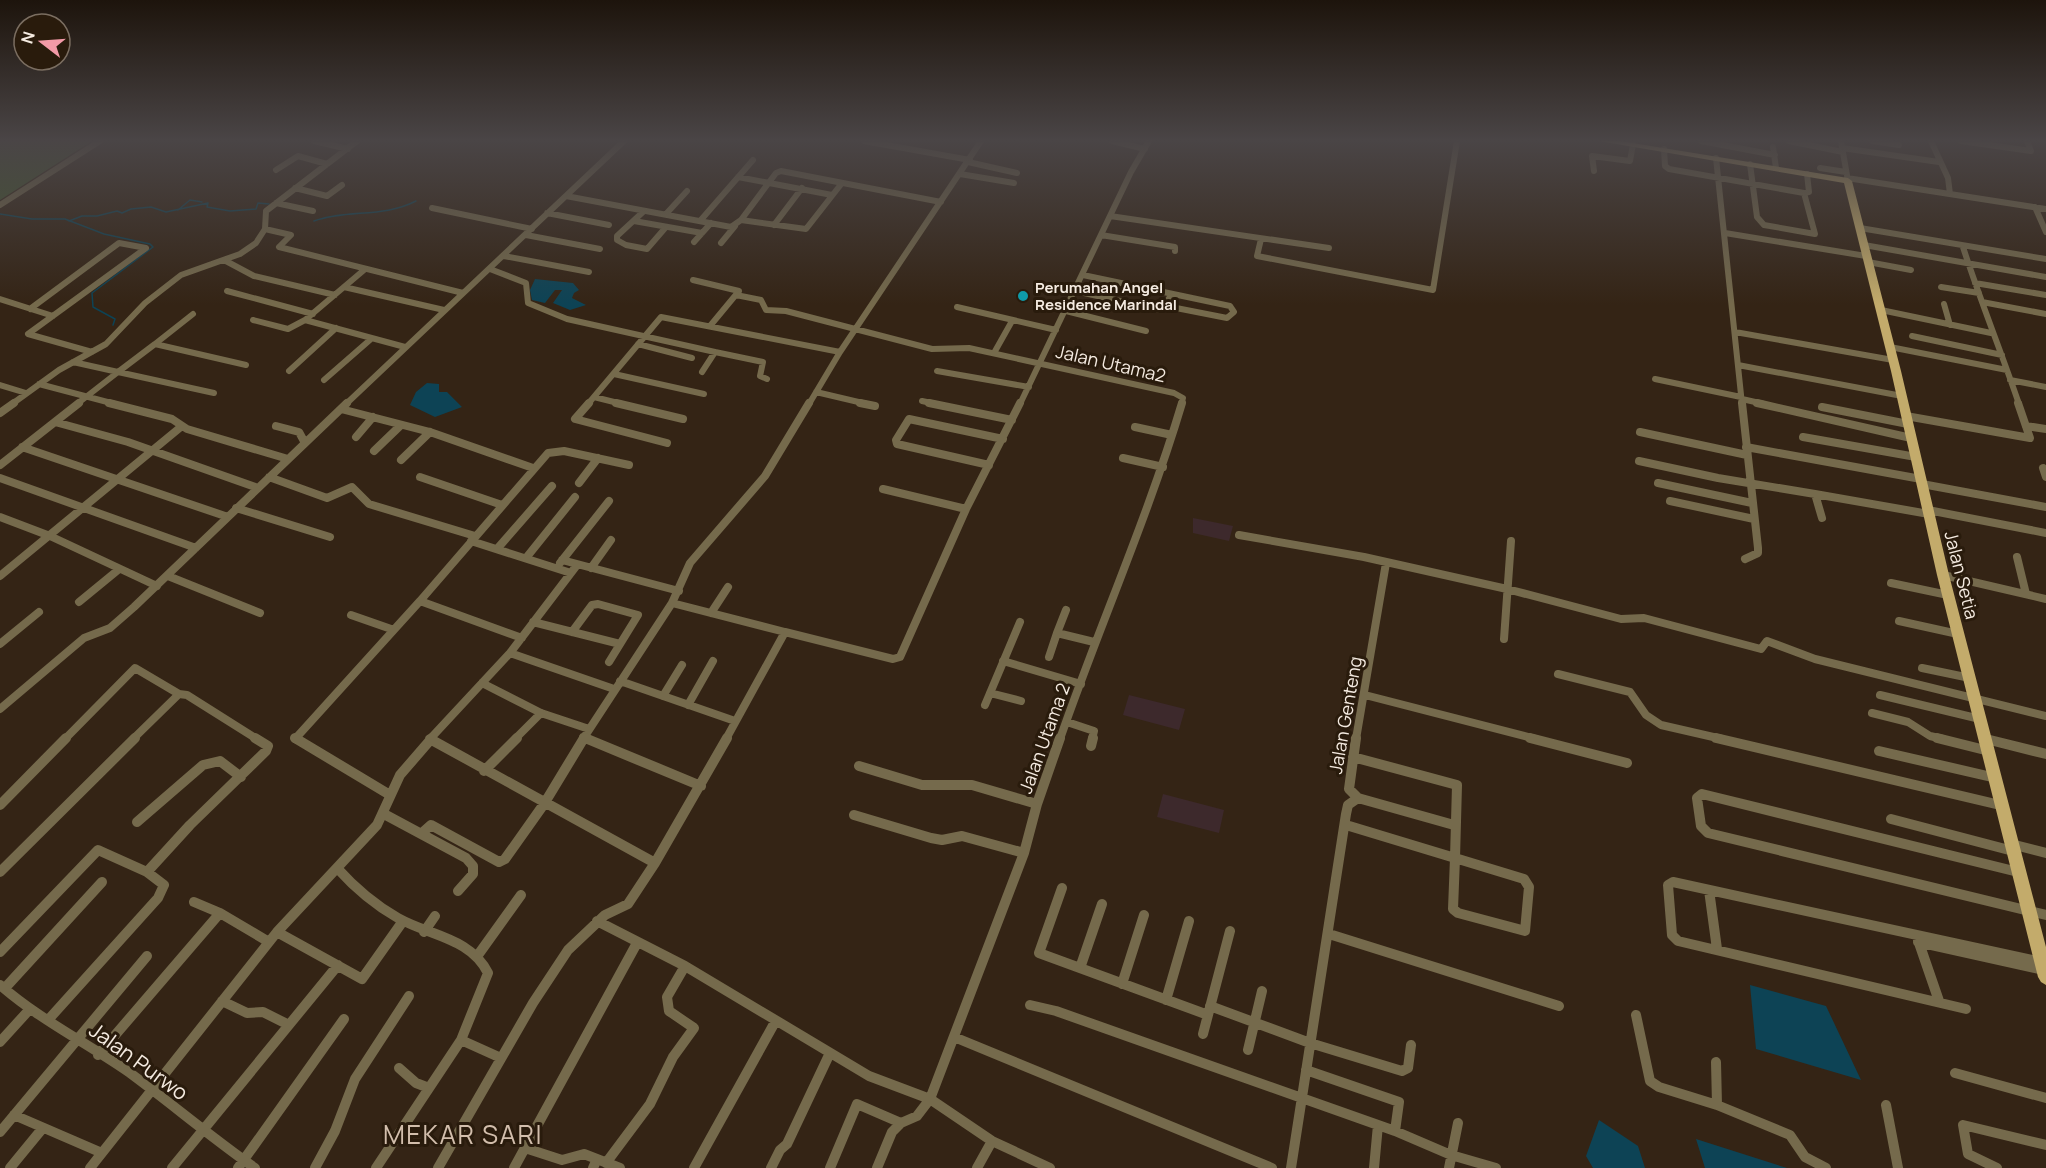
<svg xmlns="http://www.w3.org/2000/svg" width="2046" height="1168" font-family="Manrope,sans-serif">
	<rect width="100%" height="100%" fill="#342415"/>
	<path fill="#3d292c" d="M 1193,518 L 1233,526 L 1229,541 L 1193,533 Z
		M 1129,695 L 1185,709 L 1179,730 L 1123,715 Z
		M 1163,794 L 1224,810 L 1219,833 L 1157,817 Z"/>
	<path fill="#42582e" d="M 0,141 L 92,141 L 0,200 Z"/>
	<path fill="#0d4355" d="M 535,279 L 573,283 L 579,290 L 574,293 L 572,298 L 586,305 L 570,310 L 553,303 L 562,290 L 555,290 L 545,303 L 532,300 L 530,290 Z
		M 427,383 L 439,384 L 439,392 L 447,392 L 462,407 L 435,417 L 410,405 L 416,392 Z
		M 1750,985 L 1826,1006 L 1861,1080 L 1756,1049 Z
		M 1599,1120 L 1638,1146 L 1645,1168 L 1593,1168 L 1586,1156 Z
		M 1696,1139 L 1787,1168 L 1705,1168 Z"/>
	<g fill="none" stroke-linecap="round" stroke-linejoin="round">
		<path stroke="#0d4355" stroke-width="1.5" d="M 178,210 L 190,200 L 202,202
			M 0,214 L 32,219 L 65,219 L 104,234 L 150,244 L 153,247 L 92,293 L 93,307 L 115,319 L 113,325
			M 69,221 L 82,216 L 97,216 L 117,211 L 122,213 L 131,209 L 151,207 L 166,212 L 208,203 L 207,207 L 230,211 L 256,209 L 258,203 L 269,204
			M 314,221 C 348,209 383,218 416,201"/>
		<path stroke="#756a4c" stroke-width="6" d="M 314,141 L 348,149
			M 864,141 L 970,160
			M 1112,141 L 1145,149
			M 1701,141 L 1775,155
			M 1789,141 L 1843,152
			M 1841,141 L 1848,181
			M 1872,141 L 1899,145
			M 1931,141 L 1948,178 L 1950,194
			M 1961,141 L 2031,151 L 2027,141
			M 1773,147 L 1776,168
			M 1842,148 L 1939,162
			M 1664,149 L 1665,166 L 1669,169 L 1804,193
			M 1716,158 L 1742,404
			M 968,162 L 1017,173
			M 1750,164 L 1757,217 L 1764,225 L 1815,234 L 1804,193 L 1809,192 L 1807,174
			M 1820,168 L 1846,172
			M 276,170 L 298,156 L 327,164
			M 1594,171 L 1592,156 L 1630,161 L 1633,144
			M 960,174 L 1014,183
			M 738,177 L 832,195
			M 1847,178 L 2046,209
			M 295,188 L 327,196 L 342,185
			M 566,196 L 731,227 L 741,220 L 806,229 L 842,183
			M 276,203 L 313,211
			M 0,205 L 100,141
			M 2035,207 L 2046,232
			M 432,208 L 532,229
			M 644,211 L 617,236 L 617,240 L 626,245 L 647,249 L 666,227
			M 547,213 L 609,225
			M 666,214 L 687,191
			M 1110,216 L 1329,248
			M 741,220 L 776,173 L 781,171 L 941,202
			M 634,221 L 702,233
			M 700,221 L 753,160
			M 774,225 L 802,188
			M 1860,228 L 2046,259
			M 265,229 L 291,235 L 279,247
			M 1725,233 L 1866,256
			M 526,235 L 600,249
			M 1101,235 L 1175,247 L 1175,251
			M 1261,239 L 1257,256 L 1433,290 L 1457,141
			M 694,242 L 711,223
			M 721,243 L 735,226
			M 1864,245 L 2046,277
			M 279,247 L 463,293
			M 1963,247 C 1980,300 2001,351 2019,404
			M 504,256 L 589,272
			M 224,260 L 254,276 L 335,295
			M 1868,262 L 1911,270
			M 490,269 L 526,283 L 528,303 L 567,319 L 715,352 L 702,372
			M 364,270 L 305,320 L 405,347
			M 1083,275 L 1230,306 L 1234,312 L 1227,318 L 1166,306
			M 693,280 L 739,291 L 710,326
			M 1975,283 L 2046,295
			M 344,287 L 444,310
			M 1941,287 L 1979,293
			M 227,291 L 313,314
			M 1075,291 L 1161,310 L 1172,294
			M 736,295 L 761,300 L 766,310 L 786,311 L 932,349 L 969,348 L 1174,393 L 1183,398 L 1181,404
			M 0,299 L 53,316
			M 1982,302 L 2046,314
			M 1944,304 L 1950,325
			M 957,307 L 1056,330
			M 1881,310 L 1991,333
			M 1066,311 L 1146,331
			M 253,320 L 288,329 L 305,320
			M 1735,332 L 1893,360
			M 28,334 L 146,248 L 119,243 L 30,309
			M 28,334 L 92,352
			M 1912,336 L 2002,355
			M 155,344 L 193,314
			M 638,344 L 692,358
			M 1890,347 L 2007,370
			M 715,352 L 763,362 L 760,376 L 767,379
			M 994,353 L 1012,321
			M 73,362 L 118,372 L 155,344 L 246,365
			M 1738,365 L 1902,396
			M 289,371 L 336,328
			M 937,371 L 1029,387
			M 614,374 L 704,394
			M 1655,379 L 1741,397
			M 324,380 L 371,339
			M 2010,380 L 2046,387
			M 39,384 L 115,404
			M 0,385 L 26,393
			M 816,392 L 867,404
			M 594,397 L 622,404
			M 1742,399 L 1764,404
			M 922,401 L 936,404
			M 12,404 L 59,370 L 106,344 L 145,303 L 181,275 L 240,254 L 256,243 L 265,229 L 266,211 L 357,141
			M 77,404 L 118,372 L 214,393
			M 346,404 L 624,141
			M 588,404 L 661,317 L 840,352
			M 809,404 L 840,352 L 981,141
			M 1020,404 L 1131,172 L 1149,141"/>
		<path stroke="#756a4c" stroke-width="8" d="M 109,403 L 172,419 L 187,429 L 288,459
			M 589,403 L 575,419 L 667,443
			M 616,403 L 683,419
			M 860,403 L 875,406
			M 929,403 L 1012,420
			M 1742,403 L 1758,548 L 1758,553 L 1745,559
			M 1757,403 L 1911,438
			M 1822,407 L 1908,424
			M 341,409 L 430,432 L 533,468
			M 0,413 L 14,403
			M 1906,416 L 2030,438 L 2018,403
			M 55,422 L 128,442 L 258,488
			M 276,426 L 299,432 L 305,443
			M 2026,426 L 2046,429
			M 1135,427 L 1172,435
			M 1640,432 L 1747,455
			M 356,437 L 373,417
			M 1803,437 L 1916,457
			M 22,447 L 228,517
			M 1746,447 L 1921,479
			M 374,451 L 401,425
			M 1123,458 L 1163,467
			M 401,460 L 430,432
			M 1639,461 L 1718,478 L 1815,494
			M 0,465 L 79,403
			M 989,465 L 897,444 L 896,440 L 909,419 L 1003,439
			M 2043,468 L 2046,477
			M 269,477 L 327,498 L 352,487 L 369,504 L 475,536
			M 420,477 L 502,505
			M 0,478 L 196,548
			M 579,483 L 598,458
			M 1658,483 L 1752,503
			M 1922,484 L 2046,507
			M 883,489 L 966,509
			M 1670,501 L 1754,519
			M 236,508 L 330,537
			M 1928,510 L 2046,533
			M 0,517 L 50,536 L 157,586
			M 1822,518 L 1815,494 L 1929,514
			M 1239,535 L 1364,557 L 1507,589 L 1621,619 L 1644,618 L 1761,649 L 1767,641 L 1815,659 L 2046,716
			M 471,541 L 571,573
			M 497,549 L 552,486
			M 2017,557 L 2026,594
			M 526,558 L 575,497
			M 562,560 L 679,591
			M 560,563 L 609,501
			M 591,568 L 611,540
			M 1943,575 L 2046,599
			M 0,576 L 182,426
			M 168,576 L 260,613
			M 1891,583 L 1948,595
			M 420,601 L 522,638
			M 79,602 L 118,570
			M 672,603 L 785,632
			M 1066,610 L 1057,633 L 1094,642
			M 711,613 L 728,587
			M 351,615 L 394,630
			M 1899,621 L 1958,634
			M 533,622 L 620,644
			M 572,632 L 592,605 L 598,604 L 638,615 L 609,662
			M 1504,639 L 1511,541
			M 0,644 L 39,612
			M 510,653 L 614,689
			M 1049,657 L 1057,633
			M 1003,661 L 1081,684
			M 1922,668 L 1970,678
			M 1558,674 L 1630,692 L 1646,715 L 1661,725 L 1722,739
			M 620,681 L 735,721
			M 482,683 L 541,713 L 589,729
			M 990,693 L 1021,701
			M 1365,695 L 1536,739
			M 1880,695 L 1980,719
			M 663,696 L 682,665
			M 688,705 L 713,661
			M 985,705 L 1020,622
			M 0,709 L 84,638 L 110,628 L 134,607 L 347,403
			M 1872,713 L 1908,722 L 1930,736 L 1943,739
			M 1067,722 L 1094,731 L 1092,739
			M 583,737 L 589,739
			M 65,739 L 135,668 L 179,694 L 187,695 L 257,739
			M 133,739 L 179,694
			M 295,739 L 420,601 L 548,453 L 564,451 L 629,465
			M 430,739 L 510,653 L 577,565
			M 515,739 L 541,713
			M 583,739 L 672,603 L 690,563 L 765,476 L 809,403
			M 726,739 L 785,632 L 893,659 L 900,657 L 966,509 L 1020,403
			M 1060,739 C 1099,627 1148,517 1182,403
			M 1356,739 L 1386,563"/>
		<path stroke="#756a4c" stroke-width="10" d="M 295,738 L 390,795
			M 585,738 L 701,786
			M 1530,738 L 1627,763
			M 1716,738 L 2000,805
			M 1937,738 L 1989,751
			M 430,739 L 655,863
			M 1986,739 L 2046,754
			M 1091,746 L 1093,738
			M 1879,751 L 1996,778
			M 1353,757 L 1457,785 L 1455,858
			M 859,766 L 922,785 L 972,785 L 1037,804
			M 484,771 L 517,738
			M 1358,798 L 1454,825
			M 0,805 L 66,738
			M 384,814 L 466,858 L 473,866 L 473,874 L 458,891
			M 854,815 L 931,838 L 942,840 L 962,836 L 1024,853
			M 1891,819 L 2013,851
			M 137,822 L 203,765 L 220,761 L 241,777
			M 1346,825 L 1455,858
			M 422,833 L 431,825 L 499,862 L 505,859 L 544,804 L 584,738
			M 2011,844 L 2046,853
			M 1455,858 L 1524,879 L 1529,887 L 1525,931 L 1458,913 L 1453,909 Z
			M 337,868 C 355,888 375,905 398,918 C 430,936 471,938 488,973 L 461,1040 L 376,1168
			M 0,872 L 135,738
			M 147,872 L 190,825 L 266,751 L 268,746 L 255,738
			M 2018,872 L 1702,794 L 1697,798 L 1701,826 L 1708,833 L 2046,915
			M 1062,888 L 1039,953 L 1208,1015
			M 1709,890 L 1717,949
			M 194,902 L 220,913 L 269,942
			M 597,921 L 685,966 L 869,1076 L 930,1099 L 992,1141 L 1050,1168
			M 277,932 L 362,979 L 403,921
			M 424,932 L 435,916
			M 1329,934 L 1559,1006
			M 1918,940 L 1939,1001
			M 1918,942 L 2044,970
			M 0,952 L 98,850 L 147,872 L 164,885 L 158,898 L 48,1020
			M 478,955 L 521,895
			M 1080,968 L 1102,904
			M 1122,984 L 1144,915
			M 0,985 C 40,1020 87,1043 130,1073 C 172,1104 212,1138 255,1168
			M 5,988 L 102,882
			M 1166,1000 L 1189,921
			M 222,1001 L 247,1013 L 263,1012 L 289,1025
			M 1030,1005 L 1056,1011 L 1395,1131 L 1451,1155 L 1496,1168
			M 1210,1006 L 1310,1043 L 1402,1071 L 1408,1068 L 1411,1045
			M 1966,1009 L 1678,941 L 1672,935 L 1668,885 L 1673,882 L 2041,962
			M 1636,1015 L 1650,1081 L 1659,1087 L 1717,1105 L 1790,1135 L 1805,1157 L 1826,1168
			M 1203,1034 L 1230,931
			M 954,1037 L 1272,1168
			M 461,1040 L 501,1058
			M 0,1042 L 29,1010
			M 1248,1050 L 1262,991
			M 98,1055 L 220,913
			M 1716,1062 L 1717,1105
			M 399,1068 L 416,1083 L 429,1088
			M 1306,1070 L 1399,1102 L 1395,1131
			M 1955,1073 L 2046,1098
			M 1886,1105 L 1898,1168
			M 14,1115 L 102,1153
			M 0,1132 L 147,956
			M 525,1148 L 562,1160 L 584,1154 L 620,1168
			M 606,1163 L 650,1104 L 673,1057 L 694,1028 L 669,1011 L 667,997 L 685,966
			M 10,1168 L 42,1129
			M 90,1168 L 277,932 L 377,825 L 400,775 L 432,738
			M 172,1168 L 338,965
			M 238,1168 L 344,1019
			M 315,1168 L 335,1131 L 355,1079 L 409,996
			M 438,1168 L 533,1003 L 568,950 L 605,915 L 628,904 L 655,863 L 727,738
			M 514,1168 L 637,943
			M 593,1168 L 597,1159
			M 694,1168 L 775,1022
			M 771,1168 L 780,1150 L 787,1144 L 830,1053
			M 830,1168 L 857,1104 L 901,1123
			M 877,1168 L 892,1132 L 901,1123 L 917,1116 L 930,1099 L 1024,853 L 1037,804 L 1060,738
			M 977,1168 L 992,1141
			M 1291,1168 L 1346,814 L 1348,805 L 1358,798 L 1349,789 L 1356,738
			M 1374,1168 L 1378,1125
			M 1449,1168 L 1458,1123
			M 1997,1168 L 1968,1154 L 1963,1125 L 2046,1145"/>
		<path fill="#c3ab6b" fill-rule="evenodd" d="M 1599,141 L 1620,141 L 1848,178 L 1852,181 L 1901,371 L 1949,575 L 2046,947 L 2046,985 L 2041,982 L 2038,977 L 1937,575 L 1891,371 L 1844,183 Z"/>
	</g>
	<linearGradient id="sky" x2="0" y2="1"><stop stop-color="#1d140c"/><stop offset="0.46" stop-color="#4a4546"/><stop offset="1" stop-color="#4a4546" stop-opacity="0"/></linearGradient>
	<rect width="2046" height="305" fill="url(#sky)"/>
	<circle fill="#0f9aa8" stroke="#291b0c" stroke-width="2" cx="1023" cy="296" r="6"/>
	<g text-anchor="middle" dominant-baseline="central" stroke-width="6" stroke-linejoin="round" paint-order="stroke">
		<g font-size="15" font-weight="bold" fill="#f5ebe1" stroke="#291b0c" text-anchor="start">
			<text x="1035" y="287">Perumahan Angel<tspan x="1035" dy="17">Residence Marindal</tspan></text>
		</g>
		<g font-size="18" fill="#f5ebe1" stroke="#291b0c">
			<text transform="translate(1111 363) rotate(13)">Jalan Utama2</text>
			<text transform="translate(1962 575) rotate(76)">Jalan Setia</text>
			<text transform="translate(1345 715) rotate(-80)">Jalan Genteng</text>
			<text transform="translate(1044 738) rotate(-70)">Jalan Utama 2</text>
		</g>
		<g font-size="21" fill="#f5ebe1" stroke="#291b0c">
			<text transform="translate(139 1061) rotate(36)">Jalan Purwo</text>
		</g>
		<g font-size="26" letter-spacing="1.5" fill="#d2beac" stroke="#291b0c">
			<text x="463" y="1134">MEKAR SARI</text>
		</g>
	</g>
	<g transform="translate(42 42) rotate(287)"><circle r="28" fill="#291b0c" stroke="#7b6e61" stroke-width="1.5"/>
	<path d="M0-4.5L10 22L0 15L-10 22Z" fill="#f39aa7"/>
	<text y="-9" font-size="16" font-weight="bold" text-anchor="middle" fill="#f5ebe1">N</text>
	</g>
</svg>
